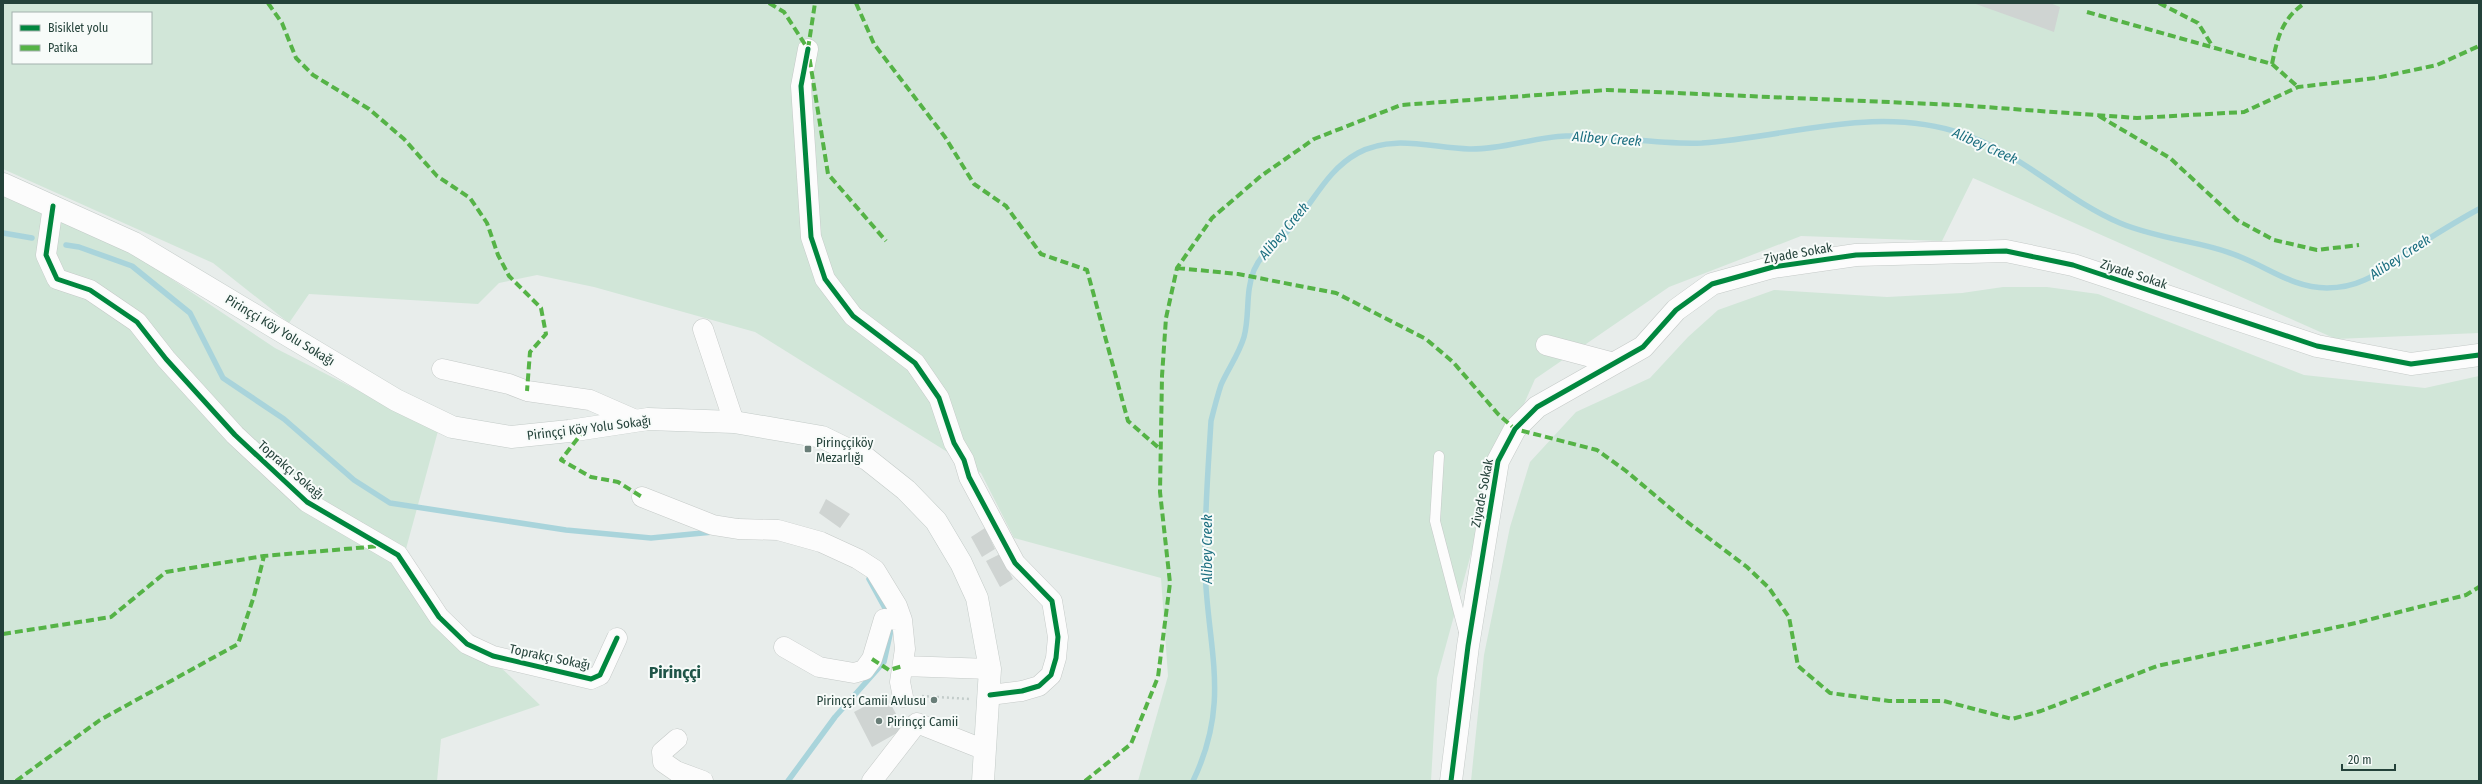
<svg xmlns="http://www.w3.org/2000/svg" width="2482" height="784" font-family="'Fira Sans Condensed',sans-serif">
	<rect width="100%" height="100%" fill="#e8edeb"/>
	<path fill="#d1e6d8" fill-rule="evenodd" d="M 3,3 L 2479,3 L 2479,333 L 2336,339 L 1973,178 L 1942,241 L 1801,236 L 1669,287 L 1535,379 L 1492,477 L 1437,678 L 1431,781 L 1138,781 L 1168,676 L 1161,578 L 1014,538 L 981,473 L 755,332 L 594,287 L 537,275 L 499,283 L 478,304 L 309,294 L 289,323 L 213,263 L 3,169 ZM 13,13 L 151,13 L 151,63 L 13,63 Z
		M 3,193 L 131,252 L 275,348 L 438,431 L 400,571 L 540,705 L 441,739 L 437,781 L 3,781 Z
		M 2003,287 L 2047,287 L 2098,294 L 2304,375 L 2425,388 L 2479,376 L 2479,781 L 1471,781 L 1484,655 L 1510,527 L 1530,462 L 1576,412 L 1650,378 L 1688,337 L 1718,310 L 1774,290 L 1887,297 L 1962,293 Z"/>
	<g fill="none" stroke-linecap="round" stroke-linejoin="round">
		<path stroke="#a9d4db" stroke-width="5.5" d="M 3,233 L 32,238
			M 66,245 L 79,247 L 132,266 L 190,313 L 223,378 L 284,419 L 354,480 L 390,503 L 566,530 L 651,538 L 713,532
			M 869,579 L 886,610
			M 788,781 L 835,717 L 884,662 L 891,630
			M 1193,781 C 1231,702 1208,651 1205,570 C 1204,520 1208,471 1211,421 C 1214,409 1217,397 1221,385 C 1228,369 1239,354 1244,337 C 1250,315 1245,292 1254,270 C 1262,251 1280,241 1293,225 C 1315,200 1327,170 1358,153 C 1393,134 1432,148 1469,149 C 1502,150 1533,137 1566,136 C 1611,135 1656,145 1702,143 C 1790,137 1876,104 1963,134 C 2021,153 2064,199 2120,223 C 2160,240 2204,241 2243,258 C 2272,270 2295,288 2327,288 C 2363,288 2380,271 2408,252 C 2431,237 2455,222 2479,209"/>
	</g>
	<path fill="#cfd4d2" d="M 1973,3 L 2050,3 L 2060,7 L 2054,32 Z
		M 826,499 L 850,514 L 840,528 L 819,513 Z
		M 985,528 L 995,549 L 982,557 L 971,537 Z
		M 1000,554 L 1013,579 L 1000,587 L 986,561 Z
		M 886,695 L 904,729 L 872,747 L 854,712 Z"/>
	<g fill="none" stroke-linecap="round" stroke-linejoin="round">
		<defs>
			<path id="service" d="M 1439,456 L 1435,521 L 1464,632"/>
			<path id="minor" d="M 808,49 L 801,86 L 811,237 L 825,279 L 853,316 L 915,363 L 939,398 L 954,443 L 964,460 L 969,477 L 1015,563 L 1052,601 L 1058,637 L 1056,658 L 1051,675 L 1039,686 L 1022,691 L 990,695
				M 53,206 L 46,255 L 57,279 L 90,290 L 137,322 L 166,359 L 235,435 L 307,502 L 398,555 L 439,617 L 467,644 L 493,656 L 591,679 L 600,675 L 617,638
				M 703,329 L 734,422
				M 1546,345 L 1614,363
				M 442,369 L 509,384 L 527,391 L 590,400 L 638,421
				M 642,497 L 713,525 L 738,529 L 778,530 L 821,542 L 858,559 L 875,570 L 897,606 L 902,620 L 905,649 L 900,682 L 903,697
				M 784,647 L 819,667 L 854,673 L 864,670 L 872,659 L 884,619 L 902,620
				M 903,666 L 990,669
				M 917,723 L 985,750
				M 677,739 L 662,752 L 663,762 L 676,771 L 703,781
				M 872,781 L 917,723"/>
			<path id="tertiary" d="M 1451,781 L 1468,646 L 1498,461 L 1515,429 L 1537,407 L 1643,347 L 1676,310 L 1712,284 L 1773,267 L 1856,255 L 2006,251 L 2073,265 L 2317,346 L 2411,364 L 2479,355"/>
			<path id="secondary" d="M 3,184 L 134,243 L 396,400 L 452,427 L 511,437 L 569,431 L 648,419 L 734,422 L 822,437 L 867,459 L 906,490 L 936,521 L 961,563 L 977,598 L 990,669 L 983,781"/>
		</defs>
		<use href="#service" stroke="#c5cac8" stroke-width="11"/>
		<use href="#minor" stroke="#c5cac8" stroke-width="21"/>
		<use href="#tertiary" stroke="#c5cac8" stroke-width="23"/>
		<use href="#secondary" stroke="#c3cbc8" stroke-width="23"/>
		<path stroke="#c3ccca" stroke-width="2.5" stroke-dasharray="2 3" stroke-linecap="butt" d="M 922,696 L 969,699"/>
		<use href="#service" stroke="#fcfcfc" stroke-width="10"/>
		<use href="#minor" stroke="#fcfcfc" stroke-width="20"/>
		<use href="#tertiary" stroke="#fcfcfc" stroke-width="22"/>
		<use href="#secondary" stroke="#fcfcfc" stroke-width="22"/>
		<path stroke="#55b346" stroke-width="4" stroke-dasharray="8 4" stroke-linecap="butt" d="M 268,3 L 282,23 L 296,58 L 313,75 L 369,109 L 404,139 L 437,176 L 470,198 L 487,223 L 498,255 L 509,276 L 541,308 L 546,334 L 530,352 L 527,391
			M 769,3 L 784,12 L 808,49 L 828,174 L 886,241
			M 856,3 L 874,44 L 945,137 L 974,184 L 1006,206 L 1041,254 L 1087,270 L 1128,421 L 1160,449
			M 2159,3 L 2198,23 L 2213,47
			M 2087,12 L 2272,64 L 2298,87
			M 808,49 L 815,3
			M 2272,64 C 2277,39 2282,18 2305,3
			M 2099,116 L 2170,158 L 2237,220 L 2274,240 L 2317,250 L 2359,245
			M 1177,268 L 1238,274 L 1336,293 L 1426,339 L 1453,362 L 1498,414 L 1515,429 L 1597,450 L 1626,471 L 1682,518 L 1747,567 L 1769,588 L 1789,617 L 1798,666 L 1830,693 L 1889,701 L 1944,701 L 2012,719 L 2041,711 L 2157,666 L 2356,623 L 2466,595 L 2479,587
			M 585,429 L 561,460 L 591,477 L 618,482 L 642,497
			M 3,634 L 111,617 L 166,572 L 264,556 L 380,546
			M 872,659 L 889,670 L 903,666
			M 16,781 L 100,720 L 238,644 L 254,596 L 264,556
			M 1085,781 L 1131,744 L 1158,677 L 1170,583 L 1160,492 L 1162,376 L 1166,318 L 1177,268 L 1212,218 L 1261,176 L 1314,139 L 1401,105 L 1607,90 L 1957,105 L 2137,118 L 2244,112 L 2298,87 L 2376,78 L 2437,65 L 2479,46"/>
		<defs>
			<path id="cycleway" d="M 808,49 L 801,86 L 811,237 L 825,279 L 853,316 L 915,363 L 939,398 L 954,443 L 964,460 L 969,477 L 1015,563 L 1052,601 L 1058,637 L 1056,658 L 1051,675 L 1039,686 L 1022,691 L 990,695
				M 53,206 L 46,255 L 57,279 L 90,290 L 137,322 L 166,359 L 235,435 L 307,502 L 398,555 L 439,617 L 467,644 L 493,656 L 591,679 L 600,675 L 617,638
				M 1451,781 L 1468,646 L 1498,461 L 1515,429 L 1537,407 L 1643,347 L 1676,310 L 1712,284 L 1773,267 L 1856,255 L 2006,251 L 2073,265 L 2317,346 L 2411,364 L 2479,355"/>
		</defs>
		<use href="#cycleway" stroke="#f7fbf9" stroke-width="8"/>
		<use href="#cycleway" stroke="#00873e" stroke-width="5"/>
	</g>
	<g fill="#697e78" stroke="#f7fbf9" stroke-width="1.5">
		<rect x="804" y="445" width="8" height="8" rx="2"/>
		<circle cx="934" cy="700" r="4"/>
		<circle cx="879" cy="721" r="4"/>
	</g>
	<g text-anchor="middle" dominant-baseline="central" stroke-width="4" stroke-linejoin="round" paint-order="stroke">
		<g font-size="13" fill="#24423a" stroke="#f7fbf9">
			<text transform="translate(1798 253) rotate(-10)">Ziyade Sokak</text>
			<text transform="translate(2134 274) rotate(18)">Ziyade Sokak</text>
			<text transform="translate(280 330) rotate(31)">Pirinççi Köy Yolu Sokağı</text>
			<text transform="translate(589 428) rotate(-7)">Pirinççi Köy Yolu Sokağı</text>
			<text transform="translate(291 470) rotate(41)">Toprakçı Sokağı</text>
			<text transform="translate(1482 493) rotate(-79)">Ziyade Sokak</text>
			<text transform="translate(550 657) rotate(12)">Toprakçı Sokağı</text>
		</g>
		<g font-size="13" fill="#24423a" stroke="#f7fbf9" text-anchor="start">
			<text x="816" y="442">Pirinççiköy<tspan x="816" dy="15">Mezarlığı</tspan></text>
			<text x="926" y="700" text-anchor="end">Pirinççi Camii Avlusu</text>
			<text x="887" y="721">Pirinççi Camii</text>
		</g>
		<g font-size="14" font-style="italic" fill="#1c6f80" stroke="#f7fbf9">
			<text transform="translate(1607 139) rotate(4)">Alibey Creek</text>
			<text transform="translate(1985 146) rotate(24)">Alibey Creek</text>
			<text transform="translate(1284 231) rotate(-50)">Alibey Creek</text>
			<text transform="translate(2400 257) rotate(-33)">Alibey Creek</text>
			<text transform="translate(1207 549) rotate(-90)">Alibey Creek</text>
		</g>
		<g font-size="17" font-weight="bold" fill="#1f5548" stroke="#f7fbf9">
			<text x="675" y="672">Pirinççi</text>
		</g>
	</g>
	<rect width="2482" height="784" fill="none" stroke="#24423a" stroke-width="8"/>
	<rect x="12" y="12" width="140" height="52" fill="#f7fbf9" stroke="#a3b1ad"/>
	<rect x="20" y="25" width="20" height="6" fill="#00873e" stroke="#a3b1ad"/>
	<text x="48" y="32" font-size="12" fill="#24423a">Bisiklet yolu</text>
	<rect x="20" y="45" width="20" height="6" fill="#55b346" stroke="#a3b1ad"/>
	<text x="48" y="52" font-size="12" fill="#24423a">Patika</text>
	<path d="M2342 764v6h53v-6" fill="none" stroke="#24423a" stroke-width="2"/>
	<text x="2348" y="764" font-size="12" fill="#24423a" stroke="#f7fbf9" stroke-width="3" paint-order="stroke">20 m</text>
</svg>
